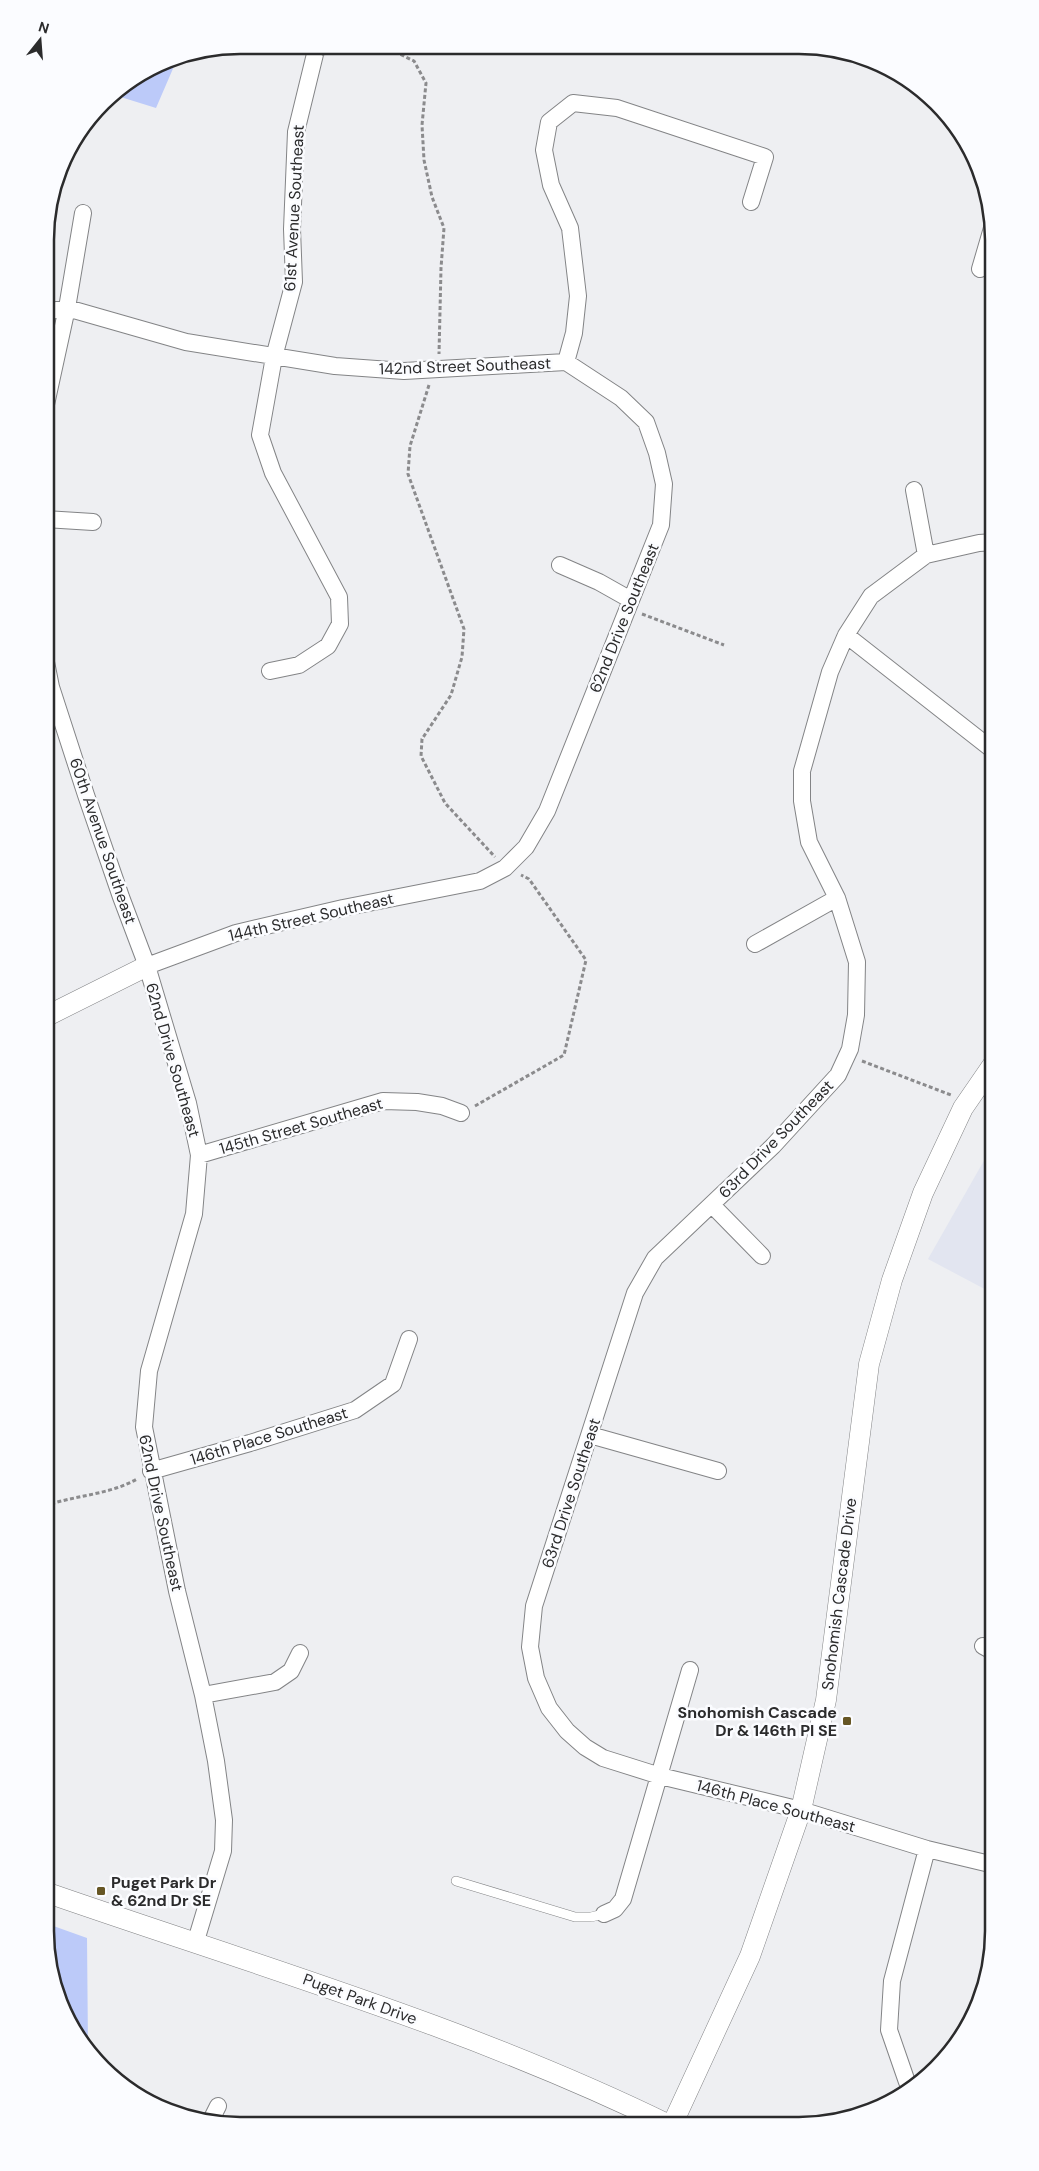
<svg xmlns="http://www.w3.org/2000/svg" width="1039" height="2171" font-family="'DM Sans',sans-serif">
	<rect width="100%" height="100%" fill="#eeeff2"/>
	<path fill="#e2e5f0" d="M 994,1143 L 994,1294 L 928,1259 Z"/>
	<path fill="#bccaf9" d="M 274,45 L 304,45 L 302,53 Z
		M 178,57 L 156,108 L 111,94 L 166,60 Z
		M 45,1923 L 87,1938 L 88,2046 L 95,2059 L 78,2039 L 52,1982 Z"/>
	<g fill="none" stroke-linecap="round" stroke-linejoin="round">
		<defs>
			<path id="service" d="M 456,1881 L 575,1917 L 591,1917 L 604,1914"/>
			<path id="minor" d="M 980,269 L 992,228
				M 45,312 L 67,308 L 186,342 L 335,366 L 404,371 L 566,362
				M 566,362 L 574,333 L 578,296 L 570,228 L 551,185 L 544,150 L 549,122 L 573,103 L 617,108 L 765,157 L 751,202
				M 45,409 L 67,308 L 83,213
				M 914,490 L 926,555
				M 45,519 L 93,522
				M 560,565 L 599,582 L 631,600
				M 846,635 L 994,751
				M 45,657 L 51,687 L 86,795 L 121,897 L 147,966 L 188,1103 L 199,1155 L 194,1214 L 149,1371 L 144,1427 L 177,1591 L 203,1695 L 216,1761 L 224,1820 L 223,1851 L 195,1944
				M 270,671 L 299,665 L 328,646 L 340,624 L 339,597 L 273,473 L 260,435 L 274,357 L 294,282 L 292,229 L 296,132 L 316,50 L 322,46
				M 755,944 L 837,898
				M 147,966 L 236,933 L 343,908 L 480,881 L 505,868 L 526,847 L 547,811 L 661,525 L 664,484 L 657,453 L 646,422 L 621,398 L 566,362
				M 199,1155 L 383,1101 L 417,1102 L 442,1106 L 461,1113
				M 712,1205 L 762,1256
				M 590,1435 L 718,1471
				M 151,1471 L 250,1443 L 355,1410 L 393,1384 L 409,1339
				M 983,1646 L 994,1652
				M 203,1695 L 275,1682 L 291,1671 L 300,1653
				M 994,1865 L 927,1849 L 801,1810 L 660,1776 L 603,1758 L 585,1747 L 567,1731 L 549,1708 L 536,1678 L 530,1647 L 534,1606 L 635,1293 L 655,1258 L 773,1146 L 838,1075 L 850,1049 L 856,1015 L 857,962 L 837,898 L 809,842 L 802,801 L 802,771 L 830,672 L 846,635 L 871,596 L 926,555 L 979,543 L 994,542
				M 604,1914 L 615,1909 L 623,1899 L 690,1670
				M 907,2082 L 889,2030 L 892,1981 L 927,1849
				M 210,2122 L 218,2106"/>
			<path id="tertiary" d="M 45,1017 L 147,966
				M 45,1892 C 255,1965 469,2027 669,2125
				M 672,2125 L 750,1956 L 801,1810 L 826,1700 L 869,1364 L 892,1280 L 923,1193 L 963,1108 L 994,1063"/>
		</defs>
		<use href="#service" stroke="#838486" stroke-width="10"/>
		<use href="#minor" stroke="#838486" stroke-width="18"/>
		<use href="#tertiary" stroke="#838486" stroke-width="21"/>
		<path stroke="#8b8b8d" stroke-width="3" stroke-dasharray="4 2.5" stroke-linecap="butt" d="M 383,46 L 414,61 L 426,83 L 422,125 L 424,160 L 432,197 L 444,228 L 441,268 L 439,354
			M 429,385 L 410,446 L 408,474 L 464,629 L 462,657 L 451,695 L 422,739 L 421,756 L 445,803 L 495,857
			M 642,614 L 724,645
			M 862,1061 L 951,1095
			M 475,1106 L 564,1055 L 586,960 L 529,879 L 521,875
			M 45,1506 C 75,1495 109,1495 137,1479"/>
		<use href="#service" stroke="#fff" stroke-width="9"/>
		<use href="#minor" stroke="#fff" stroke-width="16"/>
		<use href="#tertiary" stroke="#fff" stroke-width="20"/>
	</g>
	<g fill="#665624" stroke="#fbfcff" stroke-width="2">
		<rect x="842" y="1716" width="10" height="10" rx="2.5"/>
		<rect x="96" y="1886" width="10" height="10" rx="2.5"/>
	</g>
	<g text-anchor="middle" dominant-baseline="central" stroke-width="5" stroke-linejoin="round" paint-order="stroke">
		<g font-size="16" fill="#2b2b2c" stroke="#fbfcff">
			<text transform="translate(294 208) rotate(-87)">61st Avenue Southeast</text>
			<text transform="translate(465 366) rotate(-2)">142nd Street Southeast</text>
			<text transform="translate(624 618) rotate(-68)">62nd Drive Southeast</text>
			<text transform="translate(103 841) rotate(71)">60th Avenue Southeast</text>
			<text transform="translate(311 917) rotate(-13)">144th Street Southeast</text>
			<text transform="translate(173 1060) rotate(74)">62nd Drive Southeast</text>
			<text transform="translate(301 1126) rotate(-16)">145th Street Southeast</text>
			<text transform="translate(776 1139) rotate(-46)">63rd Drive Southeast</text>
			<text transform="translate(269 1436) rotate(-17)">146th Place Southeast</text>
			<text transform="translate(571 1493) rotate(-72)">63rd Drive Southeast</text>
			<text transform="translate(161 1513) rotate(78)">62nd Drive Southeast</text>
			<text transform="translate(839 1594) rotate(-83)">Snohomish Cascade Drive</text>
			<text transform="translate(776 1806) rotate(15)">146th Place Southeast</text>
			<text transform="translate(360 1999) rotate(20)">Puget Park Drive</text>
		</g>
		<g font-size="16" font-weight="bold" fill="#2b2b2c" stroke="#fbfcff" text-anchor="end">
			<text x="837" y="1712">Snohomish Cascade<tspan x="837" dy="18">Dr &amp; 146th Pl SE</tspan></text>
			<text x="111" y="1882" text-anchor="start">Puget Park Dr<tspan x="111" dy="18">&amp; 62nd Dr SE</tspan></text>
		</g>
	</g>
	<path d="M0 0H1039V2171H0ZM240 54H799A186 186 0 0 1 985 240V1931A186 186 0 0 1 799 2117H240A186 186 0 0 1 54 1931V240A186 186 0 0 1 240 54Z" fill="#fbfcff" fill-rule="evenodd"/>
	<path fill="none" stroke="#2b2b2c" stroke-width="2.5" d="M240 54H799A186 186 0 0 1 985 240V1931A186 186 0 0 1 799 2117H240A186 186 0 0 1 54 1931V240A186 186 0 0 1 240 54Z"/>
	<g transform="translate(40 40) rotate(17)" stroke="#fbfcff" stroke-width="4" paint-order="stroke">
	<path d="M0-4L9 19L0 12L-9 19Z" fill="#2b2b2c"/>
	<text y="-8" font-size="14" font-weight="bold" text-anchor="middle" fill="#2b2b2c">N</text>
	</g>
</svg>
